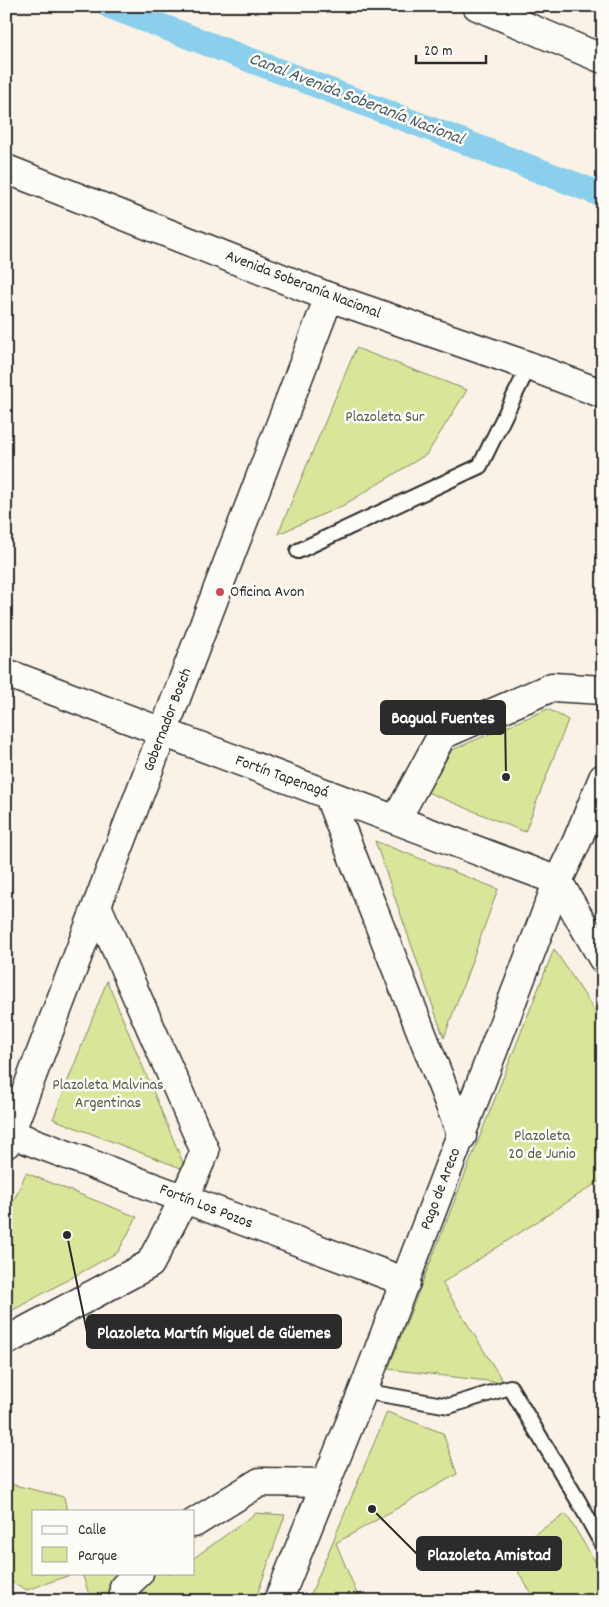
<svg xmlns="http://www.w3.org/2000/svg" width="609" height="1607" font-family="Dekko,sans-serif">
	<rect width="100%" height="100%" fill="#faf2e6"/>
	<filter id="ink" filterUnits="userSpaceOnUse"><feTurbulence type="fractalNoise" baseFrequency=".02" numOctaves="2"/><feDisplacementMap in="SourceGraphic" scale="10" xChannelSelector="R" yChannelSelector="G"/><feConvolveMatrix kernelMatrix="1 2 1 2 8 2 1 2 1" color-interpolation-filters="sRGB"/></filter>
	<g filter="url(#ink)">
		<path fill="#d9e699" stroke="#828862" d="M 356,348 L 467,390 L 427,454 L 342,506 L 278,534 Z
			M 548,709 L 568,720 L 525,832 L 427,792 L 452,750 Z
			M 375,841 L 498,889 L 444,1038 Z
			M 554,949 L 603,1023 L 603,1179 L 442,1283 L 504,1383 L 388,1369 Z
			M 107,981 L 186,1170 L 53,1119 Z
			M 26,1173 L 137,1217 L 118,1252 L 6,1314 L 6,1218 Z
			M 387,1412 L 443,1433 L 457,1474 L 336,1543 L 360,1601 L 308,1601 Z
			M 6,1483 L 64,1497 L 67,1511 L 34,1511 L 34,1573 L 76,1573 L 27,1590 L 6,1579 Z
			M 256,1513 L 285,1515 L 255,1601 L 91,1601 L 82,1573 L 194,1573 L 194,1558 Z
			M 566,1514 L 603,1574 L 603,1601 L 536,1601 L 506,1552 Z"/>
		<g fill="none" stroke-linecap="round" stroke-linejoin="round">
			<path stroke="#8acfec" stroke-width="25" d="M 109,6 L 603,195"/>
			<defs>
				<path id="lane" d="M 298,551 L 480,466 L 529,366
					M 363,1391 L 449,1406 L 510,1387 L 579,1502 L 603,1546"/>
				<path id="street" d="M 6,673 L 558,881
					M 328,794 L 462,1136
					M 396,820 L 442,735 L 552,687 L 603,690
					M 6,1132 L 406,1282
					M 6,1144 L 329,297
					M 6,1341 L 150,1264 L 184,1199 L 205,1151 L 97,906
					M 194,1523 L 260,1482 L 326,1483
					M 124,1601 L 124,1587 L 139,1573"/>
				<path id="secondary" d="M 477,6 L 603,59
					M 6,169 L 329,297 L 529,366 L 603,394
					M 558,881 L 603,959
					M 278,1601 L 363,1391 L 558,881 L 577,841 L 603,778"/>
			</defs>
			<use href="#lane" stroke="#2b2b2b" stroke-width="18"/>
			<use href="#street" stroke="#2b2b2b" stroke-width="31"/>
			<use href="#secondary" stroke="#2b2b2b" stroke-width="31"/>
			<use href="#lane" stroke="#fdfcf7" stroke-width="14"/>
			<use href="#street" stroke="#fdfcf7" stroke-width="28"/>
			<use href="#secondary" stroke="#fdfcf7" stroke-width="28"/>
		</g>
	</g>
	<circle fill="#d1495b" stroke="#fdfcf7" stroke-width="2" cx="220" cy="592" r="5"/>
	<g text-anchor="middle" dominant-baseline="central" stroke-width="5" stroke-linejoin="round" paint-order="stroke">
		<g font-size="16" fill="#2b2b2b" stroke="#fdfcf7">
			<text transform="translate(303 285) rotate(21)">Avenida Soberanía Nacional</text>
			<text transform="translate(168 720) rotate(-69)">Gobernador Bosch</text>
			<text transform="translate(282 777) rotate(20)">Fortín Tapenagá</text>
			<text transform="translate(441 1189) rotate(-69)">Pago de Areco</text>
			<text transform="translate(206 1207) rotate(21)">Fortín Los Pozos</text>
		</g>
		<g font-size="16" fill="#565a46" stroke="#fdfcf7">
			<text x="385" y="417">Plazoleta Sur</text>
			<text x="108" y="1085">Plazoleta Malvinas<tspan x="108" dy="18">Argentinas</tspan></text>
			<text x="542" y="1136">Plazoleta<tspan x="542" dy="18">20 de Junio</tspan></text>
		</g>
		<g font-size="16" fill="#2b2b2b" stroke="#fdfcf7" text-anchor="start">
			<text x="230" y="592">Oficina Avon</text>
		</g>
		<g font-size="18" font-style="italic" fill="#485c65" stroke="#fdfcf7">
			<text transform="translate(356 100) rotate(21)">Canal Avenida Soberanía Nacional</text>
		</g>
	</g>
	<path fill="none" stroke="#2b2b2b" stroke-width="2" d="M506 777L505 717M67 1235L87 1332M372 1509L417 1554"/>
	<g fill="#2b2b2b" stroke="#fdfcf7" stroke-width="2">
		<circle cx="506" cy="777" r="5"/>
		<circle cx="67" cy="1235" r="5"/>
		<circle cx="372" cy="1509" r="5"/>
	</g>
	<g fill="#2b2b2b" stroke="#2b2b2b" stroke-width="2">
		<rect x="381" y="701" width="124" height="33" rx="5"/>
		<rect x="87" y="1315" width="254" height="33" rx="5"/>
		<rect x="417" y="1537" width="144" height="33" rx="5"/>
	</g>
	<g font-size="18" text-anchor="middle" font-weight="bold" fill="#fff">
		<text x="443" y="723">Bagual Fuentes</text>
		<text x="214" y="1338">Plazoleta Martín Miguel de Güemes</text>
		<text x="489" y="1560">Plazoleta Amistad</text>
	</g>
	<rect width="609" height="1607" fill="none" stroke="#fdfcf7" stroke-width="25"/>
	<rect x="12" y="12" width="584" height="1582" fill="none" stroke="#2b2b2b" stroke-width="2" filter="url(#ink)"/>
	<rect x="32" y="1510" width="162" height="65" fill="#fdfcf7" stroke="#a9a8a5"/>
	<rect x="42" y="1526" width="25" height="8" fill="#fdfcf7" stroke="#a9a8a5"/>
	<text x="78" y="1534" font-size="15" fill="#2b2b2b">Calle</text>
	<rect x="42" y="1547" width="25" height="15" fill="#d9e699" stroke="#a9a8a5"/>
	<text x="78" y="1560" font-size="15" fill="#2b2b2b">Parque</text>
	<path d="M416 55v8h70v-8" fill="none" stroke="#2b2b2b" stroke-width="2.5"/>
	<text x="424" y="55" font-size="15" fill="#2b2b2b" stroke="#fdfcf7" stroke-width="4" paint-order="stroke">20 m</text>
</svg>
